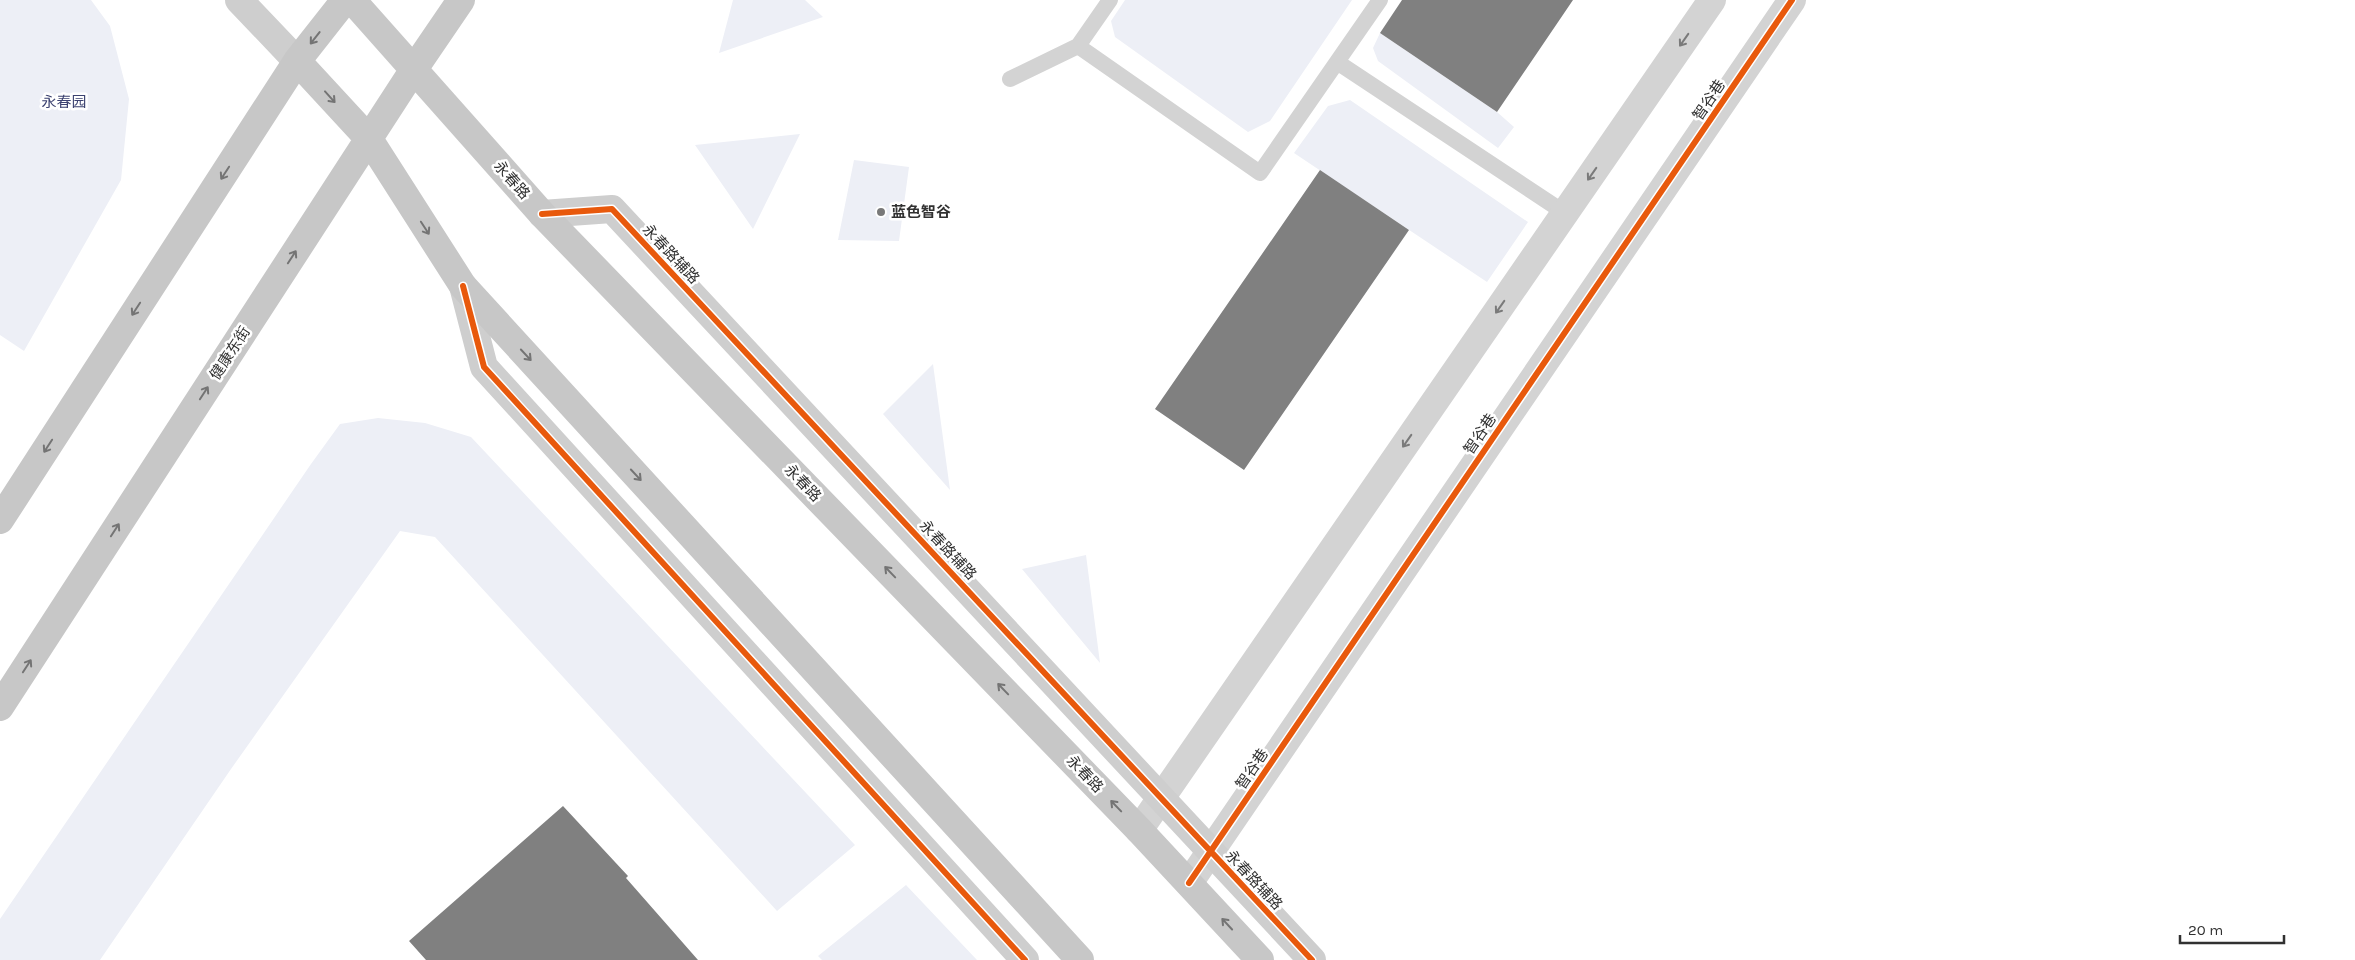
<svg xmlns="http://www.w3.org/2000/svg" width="2355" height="960" font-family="Karla,'Noto Sans SC',sans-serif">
	<rect width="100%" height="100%" fill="#fff"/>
	<path fill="#edeff6" d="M 0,0 L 91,0 L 110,26 L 129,99 L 121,180 L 24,351 L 0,335 Z
		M 733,0 L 805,0 L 823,17 L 719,53 Z
		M 1125,0 L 1352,0 L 1270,121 L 1248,132 L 1115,37 L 1111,21 Z
		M 1380,33 L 1497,112 L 1514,127 L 1498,148 L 1378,61 L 1373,48 Z
		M 1350,100 L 1528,222 L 1487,282 L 1294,153 L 1328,106 Z
		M 800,134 L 753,229 L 695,145 Z
		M 854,160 L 909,167 L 899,241 L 838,240 Z
		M 933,364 L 950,490 L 883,414 Z
		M 378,418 L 425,423 L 471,437 L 855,845 L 777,911 L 435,537 L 400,531 L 231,769 L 100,960 L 0,960 L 0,919 L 311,464 L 340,424 Z
		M 1086,555 L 1100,663 L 1022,569 Z
		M 906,885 L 977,960 L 822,960 L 818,956 Z"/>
	<path fill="#808080" d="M 1402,0 L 1573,0 L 1497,112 L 1380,33 Z
		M 1320,170 L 1409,230 L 1244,470 L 1155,409 Z
		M 563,806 L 628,876 L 626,878 L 698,960 L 426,960 L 409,941 Z"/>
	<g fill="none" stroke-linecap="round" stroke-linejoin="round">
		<path stroke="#d3d3d3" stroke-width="16" d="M 1110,0 L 1078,46 L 1260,173 L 1380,0
			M 1337,62 L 1565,213
			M 1010,79 L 1078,46"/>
		<path stroke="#d3d3d3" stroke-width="28" d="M 1139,830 L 1712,0
			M 1189,883 L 1792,0"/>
		<path stroke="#cecece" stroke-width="28" d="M 239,0 L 297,61
			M 542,214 L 612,209 L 1312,960
			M 463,286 L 484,367 L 1025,960"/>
		<path stroke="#c7c7c7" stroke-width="28" d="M 352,0 L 542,214 L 1139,830 L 1260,960
			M 297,61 L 369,139 L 463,286 L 1080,960
			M 0,520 L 297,61 L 345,0
			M 0,707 L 414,69 L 461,0"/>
		<defs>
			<path id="cycleway" d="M 542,214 L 612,209 L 1312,960
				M 463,286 L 484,367 L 1025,960
				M 1189,883 L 1792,0"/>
		</defs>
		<use href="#cycleway" stroke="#fff" stroke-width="9"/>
		<use href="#cycleway" stroke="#e8590c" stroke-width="6"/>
	</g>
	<defs><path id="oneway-shaft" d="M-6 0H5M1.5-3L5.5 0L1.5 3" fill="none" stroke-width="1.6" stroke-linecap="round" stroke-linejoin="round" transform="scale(1.25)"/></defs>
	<g stroke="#747474">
		<use href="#oneway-shaft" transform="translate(315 38) rotate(128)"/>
		<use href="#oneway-shaft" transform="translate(330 97) rotate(48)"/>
		<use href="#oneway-shaft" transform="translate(225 173) rotate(123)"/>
		<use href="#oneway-shaft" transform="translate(425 228) rotate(57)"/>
		<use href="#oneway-shaft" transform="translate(292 257) rotate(-57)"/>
		<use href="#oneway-shaft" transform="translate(136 309) rotate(123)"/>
		<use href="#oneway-shaft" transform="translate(526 355) rotate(47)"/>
		<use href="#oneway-shaft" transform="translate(204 393) rotate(-57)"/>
		<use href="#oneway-shaft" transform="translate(48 446) rotate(123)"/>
		<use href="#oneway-shaft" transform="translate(636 475) rotate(47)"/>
		<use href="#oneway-shaft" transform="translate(115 530) rotate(-57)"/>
		<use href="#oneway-shaft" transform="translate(890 572) rotate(-134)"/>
		<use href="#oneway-shaft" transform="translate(27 666) rotate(-57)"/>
		<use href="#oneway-shaft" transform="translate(1003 689) rotate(-134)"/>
		<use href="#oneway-shaft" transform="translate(1116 806) rotate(-134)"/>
		<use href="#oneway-shaft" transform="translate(1227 924) rotate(-133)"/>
	</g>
	<g stroke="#7a7a7a">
		<use href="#oneway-shaft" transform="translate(1684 40) rotate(125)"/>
		<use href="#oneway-shaft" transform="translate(1592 174) rotate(125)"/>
		<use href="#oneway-shaft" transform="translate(1500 307) rotate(125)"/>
		<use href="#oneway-shaft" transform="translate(1407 441) rotate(125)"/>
	</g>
	<circle fill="#797979" stroke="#fff" stroke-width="2" cx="881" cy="212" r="5"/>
	<g text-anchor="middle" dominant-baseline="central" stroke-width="5" stroke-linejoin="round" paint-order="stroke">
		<g font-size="15" fill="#313131" stroke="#fff">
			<text transform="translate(1709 100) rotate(-56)">智谷巷</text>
			<text transform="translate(512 180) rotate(48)">永春路</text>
			<text transform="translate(671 254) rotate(47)">永春路辅路</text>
			<text transform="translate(230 353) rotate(-57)">健康东街</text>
			<text transform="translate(1480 434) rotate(-56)">智谷巷</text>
			<text transform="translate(803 483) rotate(46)">永春路</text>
			<text transform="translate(948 550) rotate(47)">永春路辅路</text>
			<text transform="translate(1252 769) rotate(-56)">智谷巷</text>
			<text transform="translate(1085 774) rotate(46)">永春路</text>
			<text transform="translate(1254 880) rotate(47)">永春路辅路</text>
		</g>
		<g font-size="15" fill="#3c4270" stroke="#fff">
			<text x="64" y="102">永春园</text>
		</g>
		<g font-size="15" font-weight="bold" fill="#313131" stroke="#fff" text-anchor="start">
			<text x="891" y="212">蓝色智谷</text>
		</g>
	</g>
	<path d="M2180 935v8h104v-8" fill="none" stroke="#313131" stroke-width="2.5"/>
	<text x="2188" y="935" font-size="15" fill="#313131" stroke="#ffffff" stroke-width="4" paint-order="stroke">20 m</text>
</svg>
